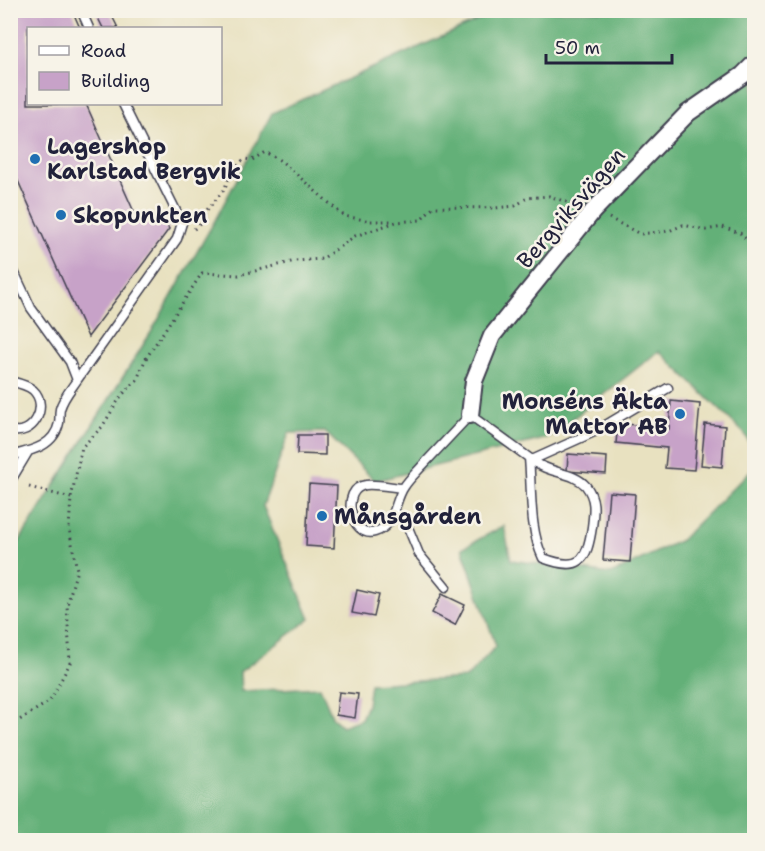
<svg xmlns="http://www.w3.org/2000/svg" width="765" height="851" font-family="'Shantell Sans',sans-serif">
	<rect width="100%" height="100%" fill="#f7f3e8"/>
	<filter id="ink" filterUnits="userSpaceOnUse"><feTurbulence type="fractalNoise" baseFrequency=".0167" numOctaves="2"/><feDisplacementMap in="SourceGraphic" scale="12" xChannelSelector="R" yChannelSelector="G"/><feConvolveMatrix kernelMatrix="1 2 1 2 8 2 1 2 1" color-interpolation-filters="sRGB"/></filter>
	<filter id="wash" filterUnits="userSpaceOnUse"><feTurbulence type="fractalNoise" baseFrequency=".008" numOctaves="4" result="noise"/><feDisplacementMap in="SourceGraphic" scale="24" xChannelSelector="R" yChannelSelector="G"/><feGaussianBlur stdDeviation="1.35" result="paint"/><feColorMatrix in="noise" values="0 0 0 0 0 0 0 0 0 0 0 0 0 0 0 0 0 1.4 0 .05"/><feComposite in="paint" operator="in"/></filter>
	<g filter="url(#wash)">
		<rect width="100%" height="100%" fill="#e8e1c0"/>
		<path fill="#63b078" stroke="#42695a" stroke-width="1.5" d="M 499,11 L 754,11 L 754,451 L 744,433 L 659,351 L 548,438 L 375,481 L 325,432 L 289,433 L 263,506 L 310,619 L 240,672 L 241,691 L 320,687 L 333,718 L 342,726 L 361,719 L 367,705 L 370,684 L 466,678 L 496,646 L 462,548 L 504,526 L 511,560 L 611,574 L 681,540 L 754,467 L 754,840 L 11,840 L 10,556 L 150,334 L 214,222 L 272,113 Z"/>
		<g id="blocks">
			<path fill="#c7a2c8" d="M 10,10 L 72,10 L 80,28 L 28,28 L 28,104 L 86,104 L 139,223 L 160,214 L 169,229 L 88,337 L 10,163 Z
				M 94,10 L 109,10 L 118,28 L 103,28 Z
				M 671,401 L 700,404 L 694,470 L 665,468 L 667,448 L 616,443 L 618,423 L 669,429 Z
				M 705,424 L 725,426 L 722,467 L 701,465 Z
				M 298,435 L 325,435 L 325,455 L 297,454 Z
				M 568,454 L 607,457 L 606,474 L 567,471 Z
				M 309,484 L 337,486 L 334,548 L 306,546 Z
				M 609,492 L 635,494 L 630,562 L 603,560 Z
				M 357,590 L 379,595 L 374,617 L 352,613 Z
				M 442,594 L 465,605 L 455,625 L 432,613 Z
				M 339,692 L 358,694 L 355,718 L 336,715 Z"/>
		</g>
	</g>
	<g filter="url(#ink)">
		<use href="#blocks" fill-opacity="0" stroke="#403f4f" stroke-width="1.5"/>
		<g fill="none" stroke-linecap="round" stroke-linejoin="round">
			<defs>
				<path id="service" d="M 81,10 L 89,28
					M 10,263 L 31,308 L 70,362 L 77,380 C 71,389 63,398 60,409 C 59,414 60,418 59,423 C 54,447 30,451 10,456
					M 77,380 L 177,239 L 182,223 L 123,104
					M 10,381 C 18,383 27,385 33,390 C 50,406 33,438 10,430
					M 529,458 C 532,491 529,529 543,558 C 580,572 587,561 592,527 C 594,511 596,499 586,486 C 573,471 548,474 532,460
					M 10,482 L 28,452
					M 403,488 C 391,487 377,484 366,485 C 339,488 351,539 375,532 C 396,526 394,501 404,487 C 409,479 416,473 422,466 C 438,449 454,432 470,415 L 532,460 L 594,432 L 668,388
					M 395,512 L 407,525 L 419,554 L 446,587"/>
				<path id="minor" d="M 470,415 L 474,381 L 492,336 L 593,211 L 688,113 L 743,75 L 754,64"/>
			</defs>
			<use href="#service" stroke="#403f4f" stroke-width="11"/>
			<use href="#minor" stroke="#403f4f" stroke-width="20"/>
			<path stroke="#403f4f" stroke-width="3" stroke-dasharray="1.5 4.5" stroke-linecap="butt" d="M 609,218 L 640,234 L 669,231 L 683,225 L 706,230 L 722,227 L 740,233 L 754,247
				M 194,229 L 201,223 L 206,211 L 224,190 L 231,173 L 244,159 L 252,160 L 265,152 L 281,161 L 344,216 L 370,221 L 394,221
				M 29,487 L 71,498
				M 10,726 L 50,701 L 70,663 L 67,605 L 77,570 L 69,528 L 71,498 L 82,447 L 102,427 L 121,396 L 137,380 L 145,360 L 202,273 L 239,275 L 295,261 L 322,259 L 355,236 L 396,222 L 420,220 L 433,207 L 495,208 L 515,206 L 527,198 L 549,196 L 578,206"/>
			<use href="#service" stroke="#fff" stroke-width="8"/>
			<use href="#minor" stroke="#fff" stroke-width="16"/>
		</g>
	</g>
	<g fill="#1f6fb2" stroke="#f7f3e8" stroke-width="2">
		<circle cx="35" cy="159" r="6"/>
		<circle cx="61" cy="215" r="6"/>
		<circle cx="680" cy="414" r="6"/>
		<circle cx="322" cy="516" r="6"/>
	</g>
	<g text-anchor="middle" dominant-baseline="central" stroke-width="5" stroke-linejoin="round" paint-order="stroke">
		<g font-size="22" font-weight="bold" fill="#22223b" stroke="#f7f3e8" text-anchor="start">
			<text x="47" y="146">Lagershop<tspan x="47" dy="25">Karlstad Bergvik</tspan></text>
			<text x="73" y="215">Skopunkten</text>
			<text x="668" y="401" text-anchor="end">Monséns Äkta<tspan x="668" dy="25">Mattor AB</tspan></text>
			<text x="334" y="516">Månsgården</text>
		</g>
		<g font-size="22" fill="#22223b" stroke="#f7f3e8">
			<text transform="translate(571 208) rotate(-49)">Bergviksvägen</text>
		</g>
	</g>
	<rect width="765" height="851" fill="none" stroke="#f7f3e8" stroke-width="36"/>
	<rect x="27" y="27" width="195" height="78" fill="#f7f3e8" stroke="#a29fa3" stroke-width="1.5"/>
	<rect x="39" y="46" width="30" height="9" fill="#ffffff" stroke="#a29fa3" stroke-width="1.5"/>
	<text x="81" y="57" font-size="18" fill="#22223b">Road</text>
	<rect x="39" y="72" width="30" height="18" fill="#c7a2c8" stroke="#a29fa3" stroke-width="1.5"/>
	<text x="81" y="87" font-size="18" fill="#22223b">Building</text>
	<path d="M546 54v9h126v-9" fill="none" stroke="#22223b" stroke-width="3"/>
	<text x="555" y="54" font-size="18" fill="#22223b" stroke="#f7f3e8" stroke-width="4.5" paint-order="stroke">50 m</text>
</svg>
